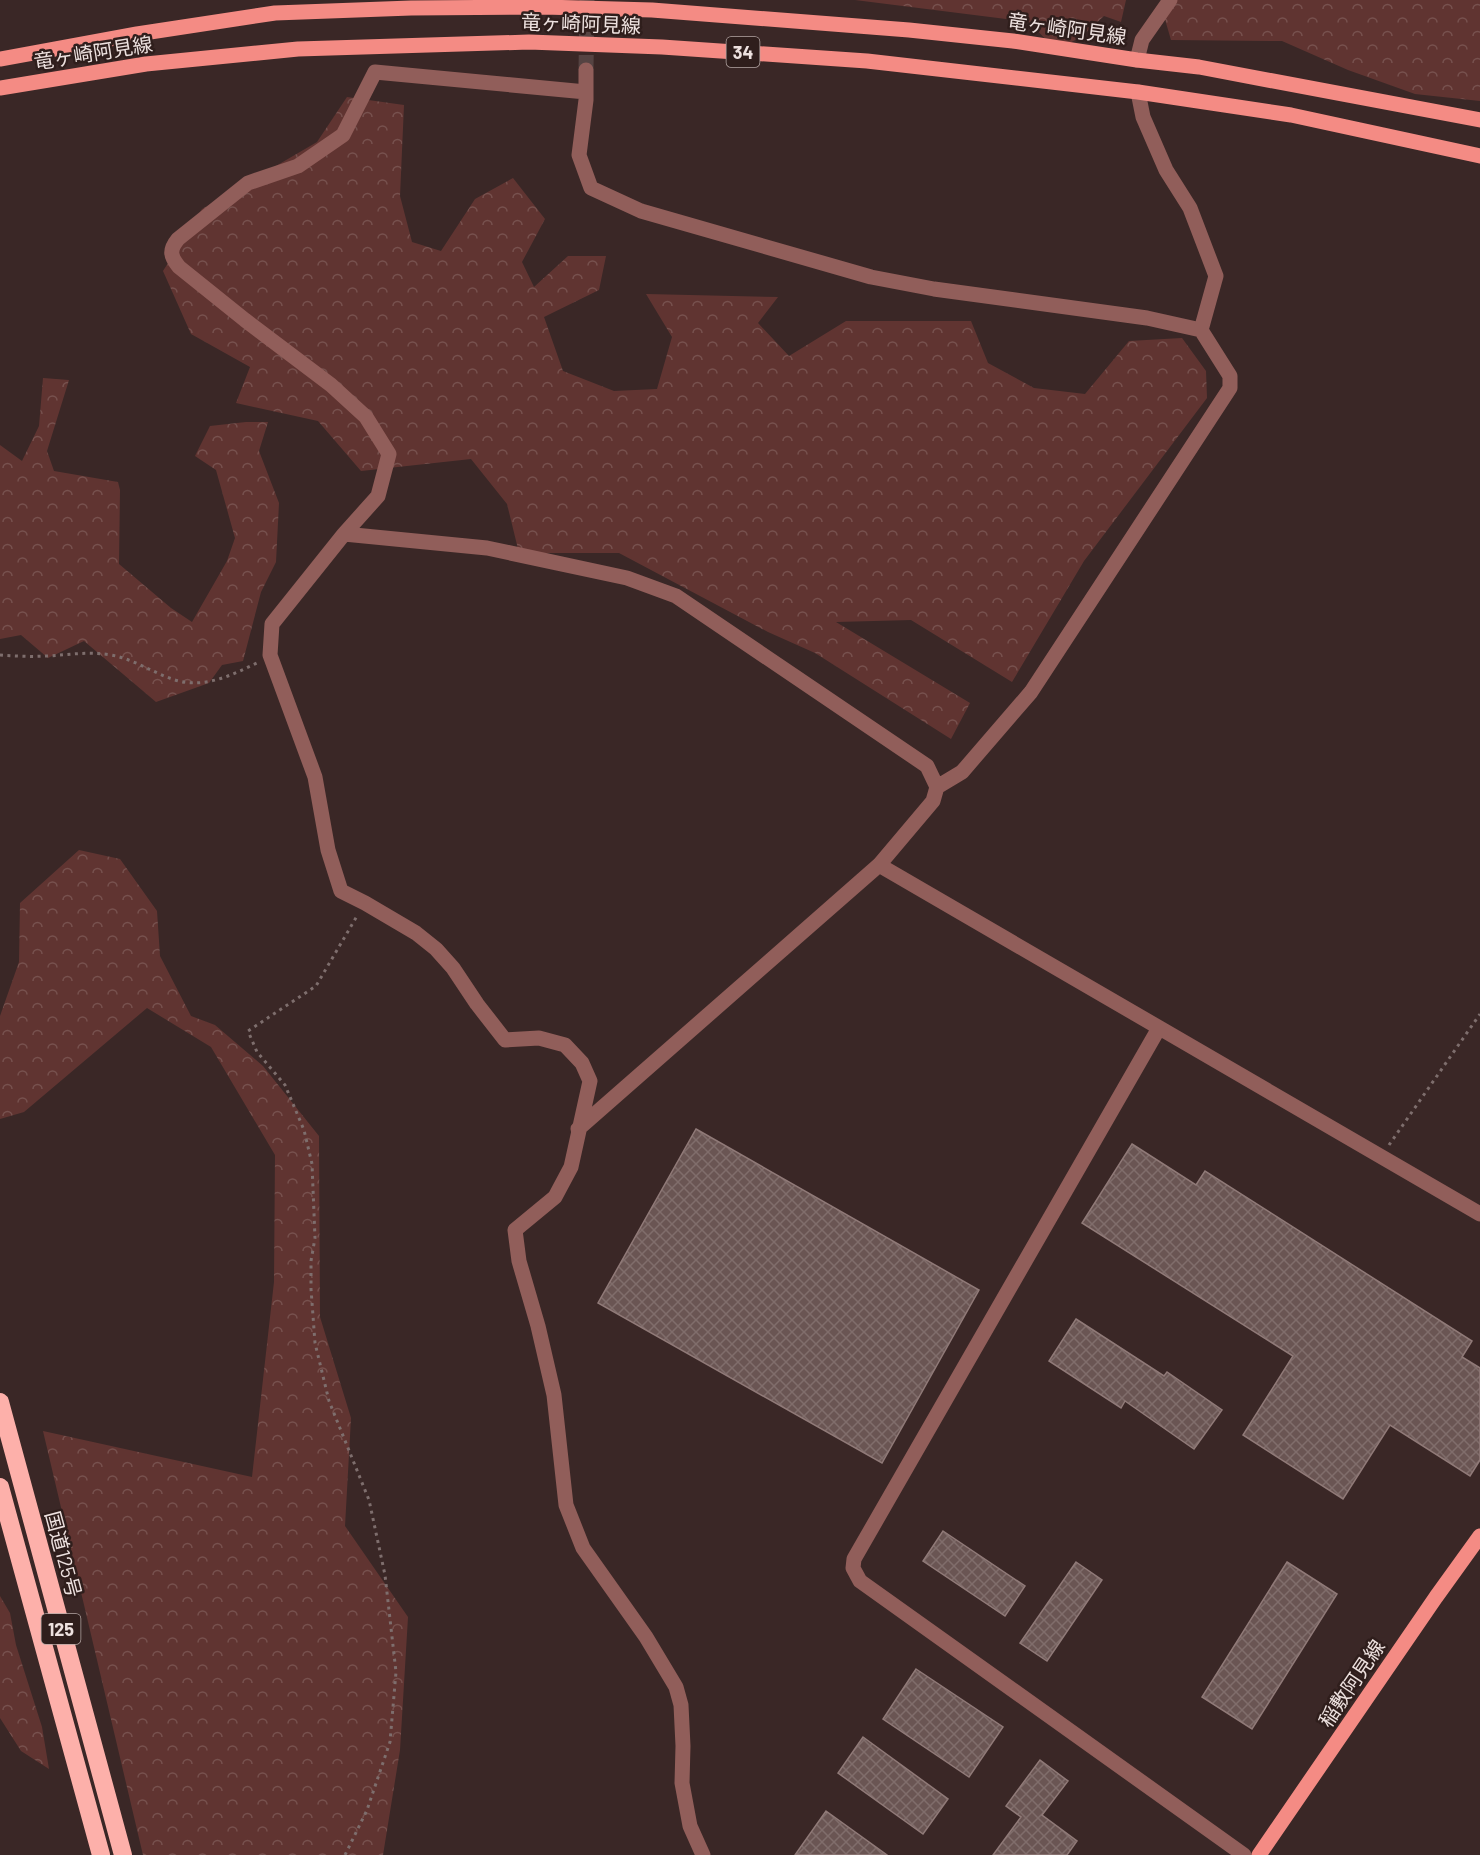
<svg xmlns="http://www.w3.org/2000/svg" width="1480" height="1855" font-family="Barlow,'Noto Sans JP',sans-serif">
	<defs>
		<pattern id="forest-crowns" width="20" height="18" patternUnits="userSpaceOnUse" patternTransform="scale(1.5)"><rect width="20" height="18" fill="#603431"/><path d="M2 6a3 3 0 1 1 6 0M12 15a3 3 0 1 1 6 0" fill="none" stroke="#77514e"/></pattern>
		<pattern id="building-cross-hatch" width="8" height="8" patternUnits="userSpaceOnUse" patternTransform="scale(1.5)"><rect width="8" height="8" fill="#6a5553"/><path d="M0 0l8 8M0 8l8-8" fill="none" stroke="#806d6b"/></pattern>
	</defs>
	<rect width="100%" height="100%" fill="#3a2726"/>
	<path fill="url(#forest-crowns)" d="M 855,0 L 1126,0 L 1121,22 L 1104,16 L 1081,37 L 1056,50 L 1029,22 Z
		M 1171,0 L 1480,0 L 1480,101 L 1415,94 L 1348,70 L 1282,41 L 1171,40 L 1162,9 Z
		M 347,97 L 404,105 L 400,196 L 412,242 L 441,251 L 475,199 L 513,178 L 545,219 L 522,262 L 534,287 L 568,256 L 606,256 L 599,290 L 544,317 L 563,371 L 614,391 L 657,389 L 672,337 L 646,294 L 778,297 L 758,323 L 789,356 L 846,321 L 971,321 L 988,363 L 1034,388 L 1085,394 L 1129,341 L 1182,338 L 1206,371 L 1207,398 L 1084,561 L 1012,682 L 911,620 L 836,622 L 970,703 L 951,739 L 815,653 L 768,632 L 619,553 L 519,553 L 507,504 L 471,459 L 361,471 L 318,421 L 236,403 L 250,367 L 191,334 L 163,271 L 202,209 L 317,142 Z
		M 43,378 L 69,380 L 47,451 L 54,471 L 118,482 L 120,490 L 119,564 L 171,608 L 192,622 L 227,561 L 235,538 L 216,470 L 195,456 L 210,426 L 246,422 L 268,422 L 259,451 L 279,503 L 276,562 L 261,592 L 243,661 L 222,665 L 209,683 L 156,702 L 84,641 L 48,658 L 21,635 L 0,639 L 0,445 L 22,461 L 39,426 Z
		M 79,850 L 120,859 L 157,911 L 160,956 L 191,1016 L 215,1025 L 263,1066 L 319,1136 L 320,1317 L 351,1418 L 345,1526 L 408,1617 L 400,1750 L 383,1855 L 143,1855 L 43,1431 L 252,1477 L 274,1282 L 275,1155 L 211,1047 L 147,1008 L 24,1112 L 0,1119 L 0,1016 L 19,962 L 20,903 Z
		M 0,1596 L 10,1613 L 16,1645 L 42,1727 L 49,1769 L 21,1751 L 0,1718 Z"/>
	<path fill="url(#building-cross-hatch)" stroke="#907a78" stroke-width="1.5" d="M 696,1129 L 979,1290 L 882,1463 L 598,1303 Z
		M 1132,1144 L 1196,1185 L 1205,1171 L 1472,1341 L 1462,1357 L 1480,1368 L 1480,1460 L 1470,1476 L 1390,1425 L 1343,1499 L 1243,1435 L 1293,1356 L 1082,1223 Z
		M 1076,1319 L 1164,1376 L 1167,1372 L 1222,1410 L 1194,1449 L 1125,1401 L 1121,1408 L 1049,1361 Z
		M 943,1531 L 1025,1586 L 1005,1616 L 923,1561 Z
		M 1076,1562 L 1102,1580 L 1047,1661 L 1020,1643 Z
		M 1287,1562 L 1337,1594 L 1252,1729 L 1202,1697 Z
		M 916,1669 L 1003,1727 L 969,1777 L 883,1719 Z
		M 863,1737 L 948,1799 L 923,1834 L 838,1773 Z
		M 1040,1760 L 1068,1781 L 1042,1815 L 1077,1841 L 1067,1855 L 993,1855 L 1021,1817 L 1006,1806 Z
		M 826,1811 L 887,1855 L 795,1855 Z"/>
	<g fill="none" stroke-linecap="round" stroke-linejoin="round">
		<path stroke="#554342" stroke-width="15" stroke-dasharray="15 8" stroke-linecap="butt" d="M 586,70 L 587,0"/>
		<path stroke="#7e6e6d" stroke-width="3" stroke-dasharray="3 4.5" stroke-linecap="butt" d="M 0,655 C 15,656 31,657 46,656 C 69,655 87,651 111,655 C 134,659 153,673 175,680 C 205,689 232,675 259,662
			M 1389,1145 L 1480,1014
			M 345,1855 L 367,1810 L 390,1742 L 396,1672 L 385,1575 L 369,1500 L 329,1401 L 315,1343 L 311,1289 L 311,1261 L 315,1238 L 312,1164 L 304,1130 L 285,1085 L 257,1052 L 248,1031 L 316,986 L 357,916"/>
		<path stroke="#915e5a" stroke-width="15" d="M 1137,60 L 1142,40 L 1170,0
			M 586,70 L 586,100 L 579,155 L 591,188 L 641,211 L 871,277 L 934,289 L 1147,318 L 1201,330 L 1230,376 L 1230,388 L 1031,692 L 962,772 L 937,787
			M 586,92 L 375,72 L 343,135 L 298,166 L 248,183 L 178,239 C 169,250 170,256 179,267 L 245,320 L 331,385 L 366,417 L 389,454 L 378,496 L 344,534 L 272,624 L 270,655 L 315,777 L 328,850 L 341,891 L 365,903 L 416,933 L 436,949 L 453,968 L 477,1004 L 505,1040 L 539,1038 L 565,1045 L 582,1063 L 590,1081 L 571,1167 L 555,1197 L 515,1230 L 519,1261 L 538,1326 L 554,1395 L 566,1505 L 583,1548 L 646,1637 L 676,1687 L 681,1705 L 683,1746 L 682,1783 L 690,1826 L 703,1855
			M 1138,92 L 1143,117 L 1166,170 L 1190,208 L 1216,276 L 1201,330
			M 344,534 L 487,548 L 627,578 L 676,596 L 927,766 L 937,787 L 933,801 L 879,865 L 578,1129
			M 879,865 L 1480,1214
			M 1159,1028 L 854,1559 L 853,1568 L 860,1581 L 1244,1855"/>
		<path stroke="#f48b84" stroke-width="15" d="M 0,59 L 137,34 L 275,13 L 411,8 L 544,7 L 652,10 L 909,30 L 1013,41 L 1137,60 L 1199,67 L 1480,120
			M 0,88 L 146,64 L 298,49 L 529,42 L 662,47 L 867,61 L 1138,92 L 1291,115 L 1480,156
			M 1259,1855 L 1436,1597 L 1480,1536"/>
		<path stroke="#fdb0aa" stroke-width="18" d="M 0,1402 L 123,1855
			M 0,1487 L 101,1855"/>
	</g>
	<g text-anchor="middle" dominant-baseline="central" stroke-width="5" stroke-linejoin="round" paint-order="stroke">
		<g fill="#2f1e1c" stroke="#b4a6a4" stroke-width="1.5">
			<rect x="726.5" y="37" width="33" height="30" rx="4.5"/>
			<rect x="41.5" y="1614" width="39" height="30" rx="4.5"/>
		</g>
		<g font-size="18" font-weight="bold" fill="#ede1df">
			<text x="743" y="52">34</text>
			<text x="61" y="1629">125</text>
		</g>
		<g font-size="20" fill="#ede1df" stroke="#2f1e1c">
			<text transform="translate(581 23) rotate(2)">竜ヶ崎阿見線</text>
			<text transform="translate(1067 28) rotate(8)">竜ヶ崎阿見線</text>
			<text transform="translate(93 52) rotate(-9)">竜ヶ崎阿見線</text>
			<text transform="translate(64 1554) rotate(75)">国道125号</text>
			<text transform="translate(1351 1683) rotate(-56)">稲敷阿見線</text>
		</g>
	</g>
</svg>
